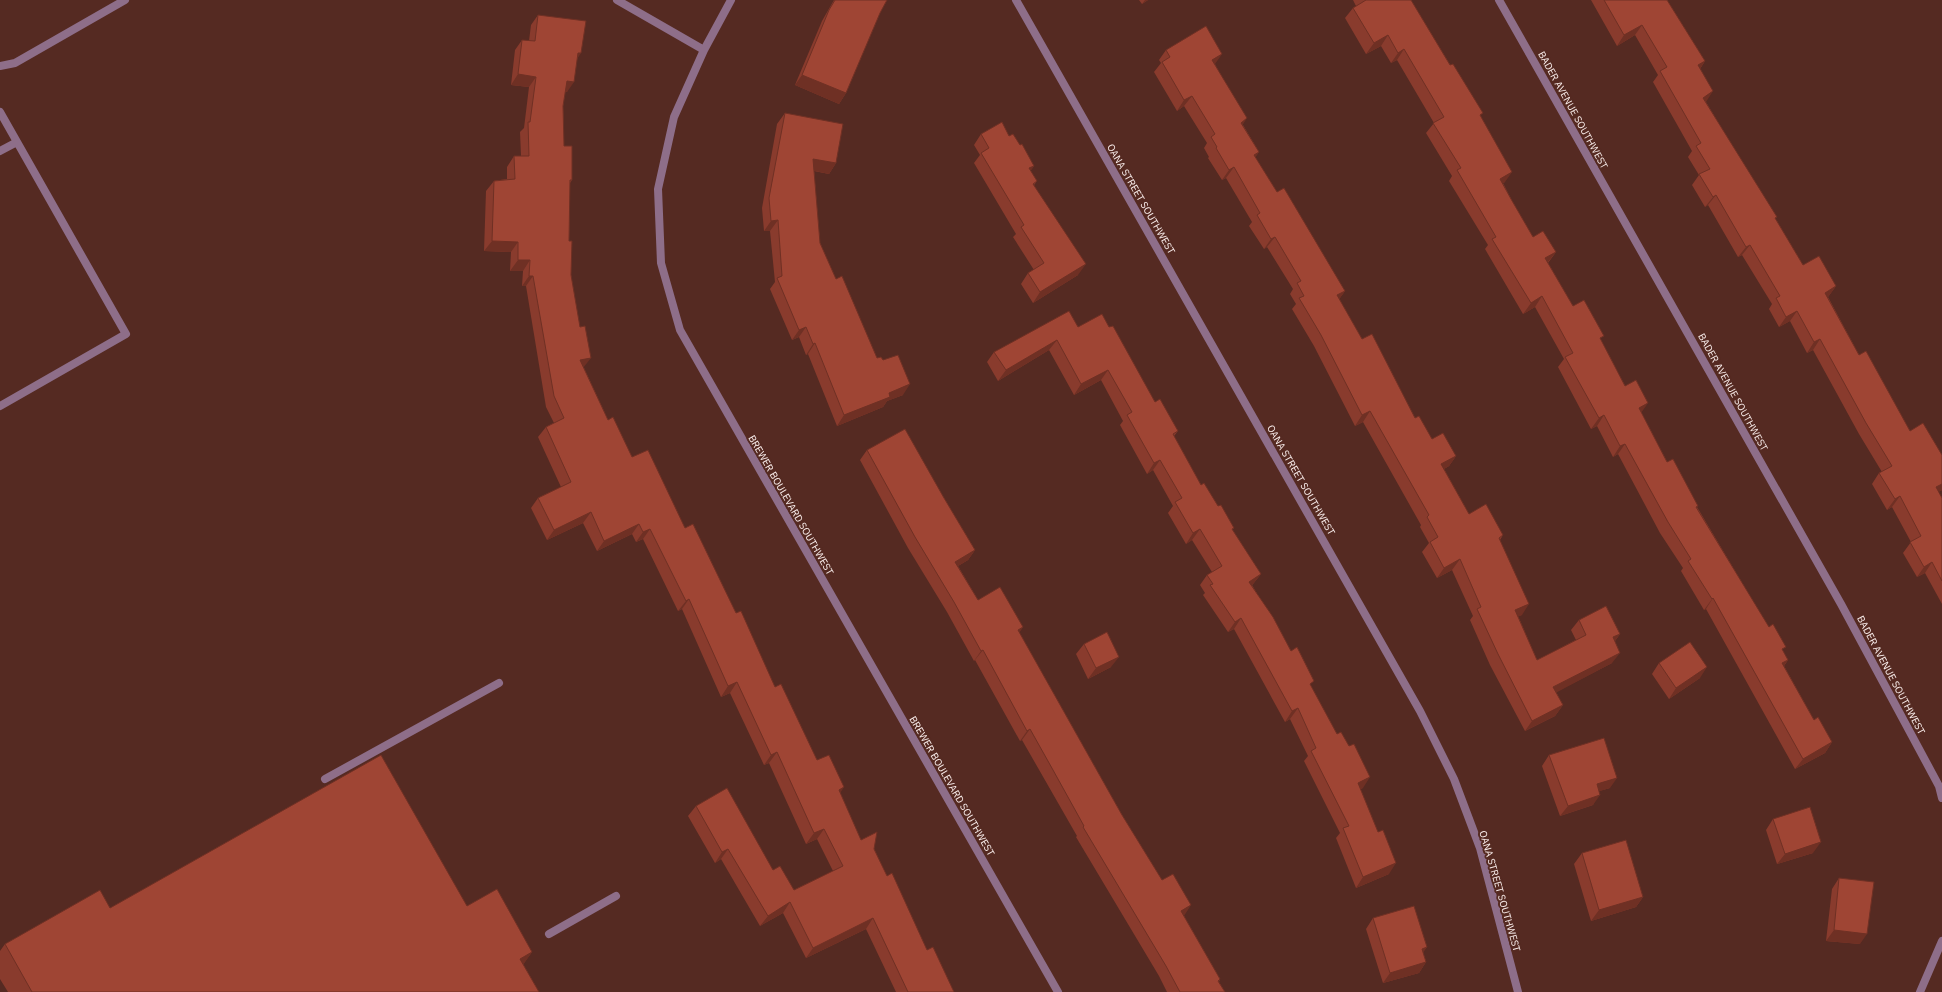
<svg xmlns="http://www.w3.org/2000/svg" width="1942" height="992" font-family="'IBM Plex Sans',sans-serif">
	<rect width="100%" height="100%" fill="#552a22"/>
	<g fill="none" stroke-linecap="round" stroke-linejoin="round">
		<path stroke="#8e6e89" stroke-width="8" d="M 0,66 L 15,63 L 125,0
			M 0,112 L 126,334 L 0,406
			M 0,151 L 17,142
			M 325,779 L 499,683
			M 549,934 L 616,896"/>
		<path stroke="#8e6e89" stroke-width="8" d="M 617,0 L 704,50
			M 731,0 L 704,50 L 674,117 L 658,189 L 661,263 L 680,330 L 1058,992
			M 1016,0 L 1420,711 L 1454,779 L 1480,848 L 1518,992
			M 1499,0 L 1841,604 L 1939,786 L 1942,798
			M 1920,992 L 1942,941"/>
	</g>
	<path fill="#893b2d" d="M 834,0 L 887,0 L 880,13 L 846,93 L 839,104 L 795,85 L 822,21 Z
		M 1139,0 L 1148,0 L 1142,4 Z
		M 1353,0 L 1411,0 L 1481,116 L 1505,182 L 1503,183 L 1511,199 L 1533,237 L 1556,252 L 1548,263 L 1573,306 L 1601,340 L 1625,386 L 1641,412 L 1667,462 L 1697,507 L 1788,660 L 1784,666 L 1814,720 L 1832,742 L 1825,753 L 1795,769 L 1706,609 L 1704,610 L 1681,571 L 1683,568 L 1660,533 L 1618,454 L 1613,457 L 1597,426 L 1591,429 L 1558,367 L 1564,359 L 1535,307 L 1523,314 L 1485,249 L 1488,245 L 1449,181 L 1452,176 L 1426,133 L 1434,123 L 1397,60 L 1391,63 L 1381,46 L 1366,54 L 1345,18 L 1353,8 L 1356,6 Z
		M 1591,0 L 1667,0 L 1705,61 L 1700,69 L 1706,102 L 1803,265 L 1836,286 L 1828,297 L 1859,355 L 1910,431 L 1942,455 L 1942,490 L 1938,492 L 1942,498 L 1942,604 L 1925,573 L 1917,577 L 1903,553 L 1911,542 L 1892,507 L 1887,510 L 1872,484 L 1879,473 L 1882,472 L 1859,434 L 1813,350 L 1807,353 L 1790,321 L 1779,327 L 1769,309 L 1772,304 L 1742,255 L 1738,257 L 1708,205 L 1705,207 L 1692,185 L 1699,175 L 1688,157 L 1692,151 L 1653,82 L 1658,75 L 1635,35 L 1617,46 Z
		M 538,15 L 577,60 L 567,92 L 565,92 L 563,106 L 564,146 L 572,180 L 570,183 L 569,241 L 571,275 L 584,368 L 608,420 L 632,457 L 685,528 L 736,613 L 775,687 L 817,760 L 840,793 L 861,840 L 874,849 L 887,876 L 927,950 L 954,992 L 896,992 L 866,929 L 806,958 L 783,913 L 760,926 L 721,859 L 715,863 L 688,816 L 696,806 L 773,870 L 794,890 L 833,871 L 817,839 L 806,844 L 769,763 L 764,765 L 730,693 L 721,697 L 682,609 L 678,611 L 643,539 L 636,542 L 632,534 L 597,551 L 583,523 L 547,540 L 531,508 L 538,498 L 561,487 L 538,437 L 546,427 L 554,423 L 546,407 L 526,286 L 522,286 L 523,271 L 510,271 L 511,252 L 484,251 L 486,191 L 494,181 L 507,179 L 507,167 L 514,156 L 521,156 L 520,132 L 524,128 L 529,87 L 511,85 L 515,50 L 522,40 L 529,41 L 531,25 Z
		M 1166,50 L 1215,64 L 1243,125 L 1259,152 L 1255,157 L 1277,192 L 1345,291 L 1339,299 L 1362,339 L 1415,418 L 1432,439 L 1456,456 L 1449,466 L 1444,469 L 1469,514 L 1503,535 L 1500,540 L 1522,615 L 1518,616 L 1537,660 L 1576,640 L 1571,630 L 1579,620 L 1620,634 L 1615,641 L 1612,663 L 1556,692 L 1563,705 L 1555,716 L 1525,731 L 1490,665 L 1470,620 L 1473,616 L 1452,570 L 1437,578 L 1422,552 L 1429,543 L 1420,527 L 1421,525 L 1363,422 L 1355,426 L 1314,346 L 1292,309 L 1296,304 L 1290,294 L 1293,289 L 1267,247 L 1264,249 L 1249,226 L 1252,222 L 1226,178 L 1222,180 L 1208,158 L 1209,157 L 1204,148 L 1207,143 L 1184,106 L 1177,111 L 1154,72 L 1161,63 L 1159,60 Z
		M 785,113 L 836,163 L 829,174 L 814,171 L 820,243 L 836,279 L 877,358 L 883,360 L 903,395 L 887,401 L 883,407 L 837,426 L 808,354 L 806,355 L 799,337 L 792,340 L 770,289 L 775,282 L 770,231 L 764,231 L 762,208 L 777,124 Z
		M 981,134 L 1009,136 L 1020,145 L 1034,166 L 1030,171 L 1037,181 L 1034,185 L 1078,275 L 1033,303 L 1021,284 L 1028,273 L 1034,270 L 1013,237 L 1016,234 L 974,163 L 980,155 L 974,145 Z
		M 1078,327 L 1109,327 L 1155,402 L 1178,431 L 1174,436 L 1201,485 L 1234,528 L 1232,530 L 1261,574 L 1253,584 L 1252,585 L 1311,686 L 1363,788 L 1360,789 L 1389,874 L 1356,888 L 1336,838 L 1340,833 L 1304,761 L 1308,756 L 1290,719 L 1285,722 L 1234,629 L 1228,632 L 1203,595 L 1205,593 L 1200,585 L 1207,575 L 1212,572 L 1192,540 L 1186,544 L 1168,513 L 1173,506 L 1153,470 L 1147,474 L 1120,425 L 1123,421 L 1101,380 L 1074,395 L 1049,350 L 998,381 L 987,362 L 994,352 Z
		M 867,450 L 944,498 L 975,550 L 968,560 L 958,566 L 978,600 L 1023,627 L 1019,632 L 1122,815 L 1184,916 L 1220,979 L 1219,982 L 1225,992 L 1167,992 L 1159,976 L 1076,837 L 1077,836 L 1022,740 L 1020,741 L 975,660 L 974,661 L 947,612 L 908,548 L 860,460 Z
		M 1084,644 L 1111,667 L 1088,679 L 1076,654 Z
		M 1659,663 L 1700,678 L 1669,699 L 1652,674 Z
		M 1549,755 L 1610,788 L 1599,791 L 1593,805 L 1560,816 L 1542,766 Z
		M 1773,819 L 1813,853 L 1777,864 L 1766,830 Z
		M 1582,853 L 1643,897 L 1636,907 L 1591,921 L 1574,864 Z
		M 1839,878 L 1860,944 L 1826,941 L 1832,889 Z
		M 467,906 L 532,952 L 523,964 L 539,992 L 8,992 L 0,979 L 0,951 L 5,944 L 110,908 Z
		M 1373,918 L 1427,947 L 1423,952 L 1426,962 L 1419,973 L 1383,983 L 1366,929 Z"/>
	<path fill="#6f3024" d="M 1145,0 L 1148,0 L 1142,4 Z
		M 1642,25 L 1635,35 L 1617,46 L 1624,35 Z
		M 1388,35 L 1381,46 L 1366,54 L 1374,43 Z
		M 1404,49 L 1397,60 L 1391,63 L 1398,53 Z
		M 578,53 L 581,53 L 574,64 Z
		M 1222,54 L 1215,64 L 1204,70 L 1212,60 Z
		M 1705,61 L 1698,72 L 1698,65 Z
		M 518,74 L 536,77 L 529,87 L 511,85 Z
		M 802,75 L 846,93 L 839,104 L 795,85 Z
		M 567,81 L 574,82 L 567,92 L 559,91 Z
		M 1713,91 L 1706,102 L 1703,98 Z
		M 1192,96 L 1184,106 L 1177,111 L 1184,100 Z
		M 1247,118 L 1240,129 L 1241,123 Z
		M 1259,152 L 1252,162 L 1254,155 Z
		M 813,159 L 836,163 L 829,174 L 806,169 Z
		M 1034,166 L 1027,176 L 1029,168 Z
		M 1234,167 L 1226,178 L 1222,180 L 1229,170 Z
		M 1512,172 L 1505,182 L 1493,189 L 1500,179 Z
		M 1716,195 L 1708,205 L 1705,207 L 1713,197 Z
		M 778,220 L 770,231 L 764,231 L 771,221 Z
		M 1275,237 L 1267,247 L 1264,249 L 1271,239 Z
		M 492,241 L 518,242 L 511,252 L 484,251 Z
		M 1750,245 L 1742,255 L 1738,257 L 1746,247 Z
		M 1556,252 L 1548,262 L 1537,268 L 1545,258 Z
		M 518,260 L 530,260 L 523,271 L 510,271 Z
		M 1086,264 L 1078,275 L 1033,303 L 1040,292 Z
		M 529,276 L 533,276 L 526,286 L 522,286 Z
		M 1836,286 L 1828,297 L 1818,303 L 1825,293 Z
		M 1345,291 L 1338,301 L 1337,295 Z
		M 1542,296 L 1535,307 L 1523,314 L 1531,303 Z
		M 1797,311 L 1790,321 L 1779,327 L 1786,317 Z
		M 806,327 L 799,337 L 792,340 L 799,330 Z
		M 1820,339 L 1813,350 L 1807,353 L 1814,342 Z
		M 1057,340 L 1049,350 L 998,381 L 1006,370 Z
		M 815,343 L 808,354 L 806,355 L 813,344 Z
		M 591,358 L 583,368 L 580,360 Z
		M 1108,370 L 1101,380 L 1074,395 L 1081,384 Z
		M 910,384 L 903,395 L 887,401 L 883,407 L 837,426 L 844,415 L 889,393 Z
		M 1648,403 L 1641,413 L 1639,408 Z
		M 1370,411 L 1363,422 L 1355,426 L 1362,415 Z
		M 1604,415 L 1597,426 L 1591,429 L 1599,418 Z
		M 1625,444 L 1618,454 L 1613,457 L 1620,446 Z
		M 1456,456 L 1449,466 L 1434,475 L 1441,464 Z
		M 1160,460 L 1153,470 L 1147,474 L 1154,463 Z
		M 1942,484 L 1942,490 L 1929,498 L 1936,487 Z
		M 1900,496 L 1892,507 L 1887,510 L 1895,499 Z
		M 591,512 L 583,523 L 547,540 L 554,530 Z
		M 639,524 L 632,534 L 597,551 L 604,541 Z
		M 650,529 L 643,539 L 636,542 L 643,532 Z
		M 1200,529 L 1192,540 L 1186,544 L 1193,533 Z
		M 975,550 L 968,560 L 948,572 L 955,562 Z
		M 1460,559 L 1452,570 L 1437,578 L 1444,568 Z
		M 1932,562 L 1925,573 L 1917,577 L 1924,567 Z
		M 1261,574 L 1253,584 L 1242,592 L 1249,582 Z
		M 1713,598 L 1706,609 L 1704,610 L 1712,599 Z
		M 689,599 L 682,609 L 678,611 L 686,601 Z
		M 1529,604 L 1522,615 L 1508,621 L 1515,610 Z
		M 1241,618 L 1234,629 L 1228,632 L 1235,622 Z
		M 1023,627 L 1016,638 L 1018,630 Z
		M 1620,634 L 1612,645 L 1613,637 Z
		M 983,650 L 975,660 L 974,661 L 981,651 Z
		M 1620,653 L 1612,663 L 1546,698 L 1553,687 Z
		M 1119,657 L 1111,667 L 1088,679 L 1096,668 Z
		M 1788,660 L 1781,670 L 1782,663 Z
		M 1707,667 L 1700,678 L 1669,699 L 1676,688 Z
		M 737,682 L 730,693 L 721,697 L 728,686 Z
		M 1563,705 L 1555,716 L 1525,731 L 1532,721 Z
		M 1298,708 L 1290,719 L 1285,722 L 1292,711 Z
		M 1030,729 L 1022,740 L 1020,741 L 1027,731 Z
		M 1832,742 L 1825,753 L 1795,769 L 1803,759 Z
		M 777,752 L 769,763 L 764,765 L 771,755 Z
		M 1370,777 L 1363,788 L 1351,793 L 1358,783 Z
		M 1617,778 L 1610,788 L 1590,794 L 1597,784 Z
		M 844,787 L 837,798 L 839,790 Z
		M 1600,795 L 1593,805 L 1560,816 L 1568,806 Z
		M 824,829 L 817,839 L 806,844 L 814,833 Z
		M 1821,842 L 1813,853 L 1777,864 L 1785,854 Z
		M 728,849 L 721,859 L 715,863 L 722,852 Z
		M 1396,863 L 1389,874 L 1356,888 L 1363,877 Z
		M 1643,897 L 1636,907 L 1591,921 L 1599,910 Z
		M 790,902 L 783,913 L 760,926 L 768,916 Z
		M 1191,905 L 1184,916 L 1174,922 L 1181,911 Z
		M 873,918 L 866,929 L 806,958 L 813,948 Z
		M 1834,930 L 1867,934 L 1860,944 L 1826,941 Z
		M 1427,947 L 1419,957 L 1422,949 Z
		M 532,952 L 519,971 L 520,959 Z
		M 1426,962 L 1419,973 L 1383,983 L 1390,973 Z"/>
	<path fill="#9f4534" stroke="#6f3024" d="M 835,0 L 887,0 L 880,13 L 846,93 L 802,75 L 829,10 Z
		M 1366,0 L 1411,0 L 1450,65 L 1453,64 L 1483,113 L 1480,115 L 1512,172 L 1500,179 L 1511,199 L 1533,237 L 1543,231 L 1556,252 L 1545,258 L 1573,306 L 1584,300 L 1604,336 L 1600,338 L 1625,386 L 1636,380 L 1648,403 L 1639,408 L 1667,462 L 1673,459 L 1698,506 L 1696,507 L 1769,627 L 1773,624 L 1786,647 L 1782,649 L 1788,660 L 1782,663 L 1814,720 L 1818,717 L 1832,742 L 1803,759 L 1713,598 L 1712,599 L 1688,561 L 1691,559 L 1668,522 L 1625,444 L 1620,446 L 1604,415 L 1599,418 L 1565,357 L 1573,353 L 1542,296 L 1531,303 L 1492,239 L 1496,237 L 1457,170 L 1461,168 L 1433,123 L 1444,117 L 1404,49 L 1398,53 L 1388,35 L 1374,43 L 1353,8 Z
		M 1604,0 L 1667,0 L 1705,61 L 1698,65 L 1713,91 L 1703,98 L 1777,217 L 1775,218 L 1803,265 L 1819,256 L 1836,286 L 1825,293 L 1859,355 L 1866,351 L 1910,431 L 1923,423 L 1942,455 L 1942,484 L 1936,487 L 1942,498 L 1942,581 L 1932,562 L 1924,567 L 1910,542 L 1921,536 L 1900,496 L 1895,499 L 1879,473 L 1892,466 L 1866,423 L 1820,339 L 1814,342 L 1797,311 L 1786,317 L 1776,298 L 1780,296 L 1750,245 L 1746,247 L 1716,195 L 1713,197 L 1699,174 L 1710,169 L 1696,146 L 1701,143 L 1660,71 L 1667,67 L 1642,25 L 1624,35 Z
		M 538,15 L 586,21 L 581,53 L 578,53 L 574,82 L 567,81 L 563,106 L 564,146 L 572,146 L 572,180 L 570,180 L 569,241 L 572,241 L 571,275 L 580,327 L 585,326 L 591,358 L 580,360 L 608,420 L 613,417 L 632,457 L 648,450 L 685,528 L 693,524 L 736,613 L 741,611 L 775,687 L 781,684 L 817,760 L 829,755 L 844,787 L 839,790 L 861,840 L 877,832 L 874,849 L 887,876 L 892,873 L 927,950 L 933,947 L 954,992 L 908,992 L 873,918 L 813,948 L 790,902 L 768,916 L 728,849 L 722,852 L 696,806 L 727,788 L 773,870 L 780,866 L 794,890 L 843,866 L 824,829 L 814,833 L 777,752 L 771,755 L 737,682 L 728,686 L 689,599 L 686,601 L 650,529 L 643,532 L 639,524 L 604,541 L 591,512 L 554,530 L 538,498 L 571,482 L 546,427 L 564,418 L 554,396 L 533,276 L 529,276 L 530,260 L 518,260 L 518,242 L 492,241 L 494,181 L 515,179 L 514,156 L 529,156 L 528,122 L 530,122 L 536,77 L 518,74 L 522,40 L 535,41 Z
		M 1206,26 L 1222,54 L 1212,60 L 1247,118 L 1241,123 L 1259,152 L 1254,155 L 1277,192 L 1284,188 L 1345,291 L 1337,295 L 1362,339 L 1372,334 L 1415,418 L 1419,416 L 1432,439 L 1443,433 L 1456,456 L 1441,464 L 1469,514 L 1486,504 L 1503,535 L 1499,538 L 1529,604 L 1515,610 L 1537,660 L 1586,635 L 1579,620 L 1606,606 L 1620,634 L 1613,637 L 1620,653 L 1553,687 L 1563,705 L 1532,721 L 1498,654 L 1477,609 L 1481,607 L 1460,559 L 1444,568 L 1430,542 L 1438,537 L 1427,517 L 1429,515 L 1370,411 L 1362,415 L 1321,335 L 1299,298 L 1304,296 L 1297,283 L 1301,281 L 1275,237 L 1271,239 L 1257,215 L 1260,213 L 1234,167 L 1229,170 L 1216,148 L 1217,147 L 1211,137 L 1215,134 L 1192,96 L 1184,100 L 1162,62 L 1170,57 L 1166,50 Z
		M 785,113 L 843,124 L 836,163 L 813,159 L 820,243 L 836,279 L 842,276 L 877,358 L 881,357 L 883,360 L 898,355 L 910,384 L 889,393 L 890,397 L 844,415 L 815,343 L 813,344 L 806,327 L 799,330 L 777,278 L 782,276 L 778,220 L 771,221 L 769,198 Z
		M 1002,122 L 1009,136 L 1013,134 L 1020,145 L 1022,144 L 1034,166 L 1029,168 L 1037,181 L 1033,184 L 1086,264 L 1040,292 L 1028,273 L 1044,263 L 1021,227 L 1024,225 L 981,153 L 989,148 L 981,134 Z
		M 1069,311 L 1078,327 L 1102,314 L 1109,327 L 1113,326 L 1155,402 L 1160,399 L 1178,431 L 1173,434 L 1201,485 L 1204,483 L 1218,506 L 1221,505 L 1234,528 L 1232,529 L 1261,574 L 1249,582 L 1273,617 L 1291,651 L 1297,647 L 1314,681 L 1310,684 L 1337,734 L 1341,732 L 1349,746 L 1354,744 L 1370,777 L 1358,783 L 1378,832 L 1383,830 L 1396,863 L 1363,877 L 1343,828 L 1349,826 L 1311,751 L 1316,748 L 1298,708 L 1292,711 L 1241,618 L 1235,622 L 1210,585 L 1213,584 L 1207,575 L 1222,566 L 1200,529 L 1193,533 L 1175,502 L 1182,498 L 1160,460 L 1154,463 L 1127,415 L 1132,412 L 1108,370 L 1081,384 L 1057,340 L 1006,370 L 994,352 Z
		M 905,429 L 944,498 L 975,550 L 955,562 L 978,600 L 1000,587 L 1023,627 L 1018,630 L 1122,815 L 1162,880 L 1173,874 L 1191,905 L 1181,911 L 1220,979 L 1218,981 L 1225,992 L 1180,992 L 1166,966 L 1083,827 L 1084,826 L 1053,770 L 1030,729 L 1027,731 L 983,650 L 981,651 L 954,602 L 915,537 L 867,450 Z
		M 1107,632 L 1119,657 L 1096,668 L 1084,644 Z
		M 1690,642 L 1707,667 L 1676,688 L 1659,663 Z
		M 1604,738 L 1617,778 L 1597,784 L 1600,795 L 1568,806 L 1549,755 Z
		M 381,755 L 467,906 L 497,889 L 532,952 L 520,959 L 539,992 L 32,992 L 5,944 L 100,890 L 110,908 Z
		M 1810,807 L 1821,842 L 1785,854 L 1773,819 Z
		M 1626,840 L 1643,897 L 1599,910 L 1582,853 Z
		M 1839,878 L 1874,882 L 1867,934 L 1834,930 Z
		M 1414,906 L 1427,947 L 1422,949 L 1426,962 L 1390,973 L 1373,918 Z"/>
	<g text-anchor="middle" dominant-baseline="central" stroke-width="4" stroke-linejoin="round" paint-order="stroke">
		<g font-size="10" fill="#fbefed" stroke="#552a22">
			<text transform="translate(1573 110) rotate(61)">BADER AVENUE SOUTHWEST</text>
			<text transform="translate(1141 199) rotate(60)">OANA STREET SOUTHWEST</text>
			<text transform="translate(1733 392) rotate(61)">BADER AVENUE SOUTHWEST</text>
			<text transform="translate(1301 480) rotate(60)">OANA STREET SOUTHWEST</text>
			<text transform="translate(791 505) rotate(60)">BREWER BOULEVARD SOUTHWEST</text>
			<text transform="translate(1891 675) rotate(62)">BADER AVENUE SOUTHWEST</text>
			<text transform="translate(952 786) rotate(60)">BREWER BOULEVARD SOUTHWEST</text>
			<text transform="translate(1500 891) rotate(74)">OANA STREET SOUTHWEST</text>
		</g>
	</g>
</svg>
